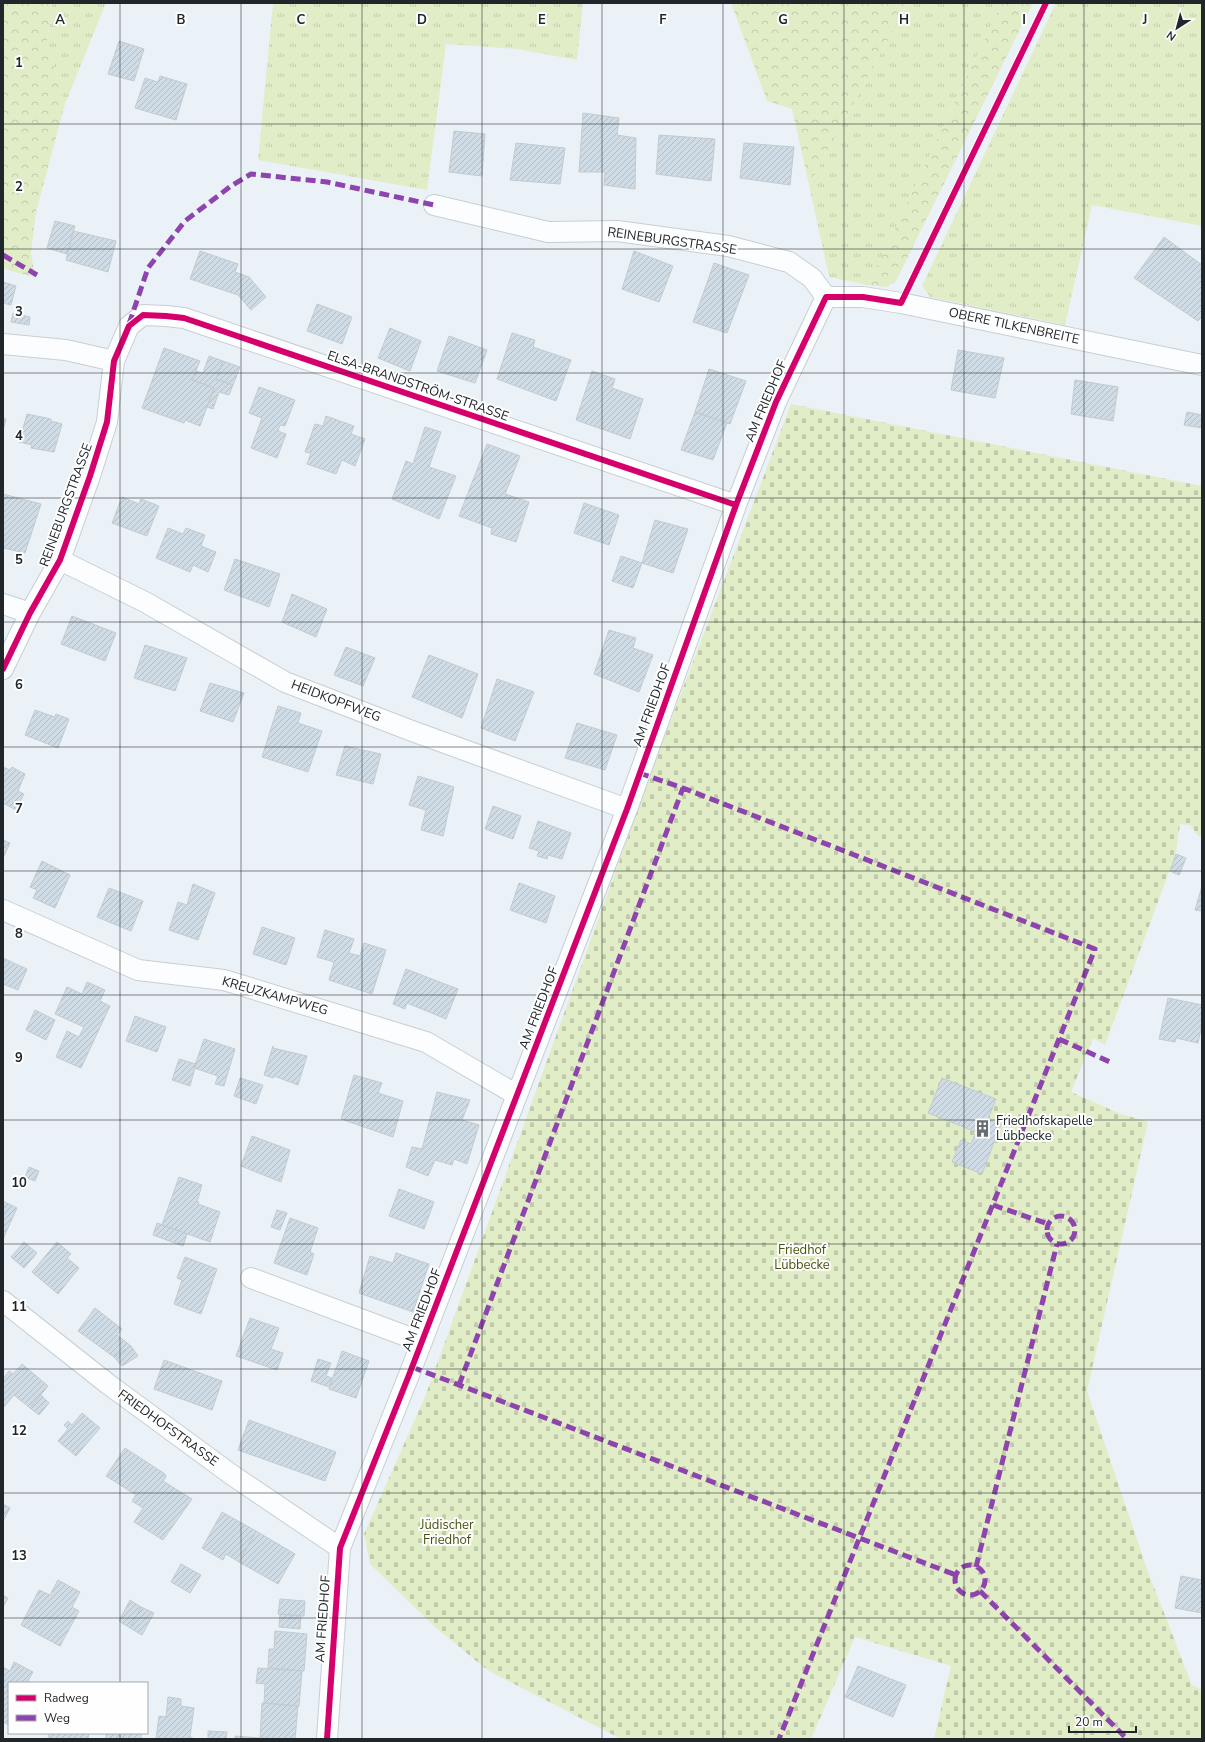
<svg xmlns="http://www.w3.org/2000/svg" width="1205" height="1742" font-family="'Nunito Sans',sans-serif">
	<defs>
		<pattern id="grass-tufts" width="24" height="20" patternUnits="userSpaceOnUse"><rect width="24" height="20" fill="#e1edc7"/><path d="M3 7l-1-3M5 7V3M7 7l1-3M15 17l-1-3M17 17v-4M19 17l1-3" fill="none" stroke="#c1cbab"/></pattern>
		<pattern id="forest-crowns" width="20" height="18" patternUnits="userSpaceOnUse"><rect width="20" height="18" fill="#e1edc7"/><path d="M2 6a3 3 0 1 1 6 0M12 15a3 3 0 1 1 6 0" fill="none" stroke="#c1cbab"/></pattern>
		<pattern id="cemetery-stones" width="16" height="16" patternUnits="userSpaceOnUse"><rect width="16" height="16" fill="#e1edc7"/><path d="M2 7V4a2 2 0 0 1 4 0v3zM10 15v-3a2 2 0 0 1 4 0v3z" fill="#c1cbab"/></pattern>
		<pattern id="building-hatch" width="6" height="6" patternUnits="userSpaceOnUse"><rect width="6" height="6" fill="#cfdce6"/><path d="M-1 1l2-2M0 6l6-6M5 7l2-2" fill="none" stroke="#b1bdc5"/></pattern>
	</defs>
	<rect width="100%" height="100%" fill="#eaf2f8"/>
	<path fill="url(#grass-tufts)" d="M 52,3 L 106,3 L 65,104 L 47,42 Z
		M 273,3 L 583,3 L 577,60 L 517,49 L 446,44 L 427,190 L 258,160 Z
		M 908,3 L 1002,3 L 868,285 L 829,277 L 809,185 Z
		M 1056,3 L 1202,3 L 1202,226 L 1092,205 L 1065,325 L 930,297 L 922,286 Z"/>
	<path fill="url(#forest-crowns)" d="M 3,3 L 52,3 L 47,42 L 65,104 L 36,212 L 31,253 L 35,277 L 10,271 L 3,267 Z
		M 731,3 L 908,3 L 809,185 L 792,109 L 767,101 Z
		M 1002,3 L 1033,3 L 896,281 L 886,287 L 868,285 Z"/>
	<path fill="url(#cemetery-stones)" d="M 791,404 L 1202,486 L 1202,836 L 1198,836 L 1190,825 L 1180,824 L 1176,853 L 1105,1045 L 1093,1038 L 1071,1092 L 1121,1114 L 1148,1122 L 1087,1391 L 1147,1569 L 1192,1685 L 1202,1690 L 1202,1739 L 934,1739 L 951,1666 L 855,1637 L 811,1739 L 621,1739 L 489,1671 L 475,1660 L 434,1626 L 370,1564 L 364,1534 L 425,1397 L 661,746 Z"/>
	<path fill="url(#building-hatch)" stroke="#c4cace" d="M 119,41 L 144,49 L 134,81 L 108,74 Z
		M 160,76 L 187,84 L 176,120 L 135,108 L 145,78 L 158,82 Z
		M 583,113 L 619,118 L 617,135 L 636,138 L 635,189 L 604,185 L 605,172 L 579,172 Z
		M 454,131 L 485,134 L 482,176 L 449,172 Z
		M 659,135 L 715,139 L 711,181 L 656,174 Z
		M 516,143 L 565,148 L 560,184 L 510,180 Z
		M 744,143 L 794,147 L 790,185 L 740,178 Z
		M 55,221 L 75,226 L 67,254 L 47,248 Z
		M 73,231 L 116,241 L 108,272 L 66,260 Z
		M 1164,237 L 1202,265 L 1202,316 L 1198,321 L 1134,278 Z
		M 200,251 L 238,264 L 235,272 L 249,277 L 266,297 L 251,310 L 238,295 L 190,279 Z
		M 634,251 L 673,266 L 659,302 L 622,289 Z
		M 714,263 L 749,275 L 727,333 L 693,322 Z
		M 3,282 L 16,286 L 11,305 L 3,303 Z
		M 317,304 L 352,317 L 342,344 L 307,331 Z
		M 13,313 L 30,317 L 29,325 L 11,322 Z
		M 390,328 L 421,341 L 410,371 L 378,358 Z
		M 512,333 L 535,340 L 533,347 L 571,360 L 556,401 L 497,379 Z
		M 449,336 L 487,350 L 475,383 L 437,371 Z
		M 164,348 L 200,361 L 192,380 L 214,388 L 200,426 L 185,420 L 184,423 L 142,408 Z
		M 958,350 L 1004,358 L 995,398 L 951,390 Z
		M 209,356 L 223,361 L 216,379 L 233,385 L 229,395 L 219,392 L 213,409 L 207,407 L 214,388 L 192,380 L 196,371 L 203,373 Z
		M 223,361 L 240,367 L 233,385 L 216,379 Z
		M 709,369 L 746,381 L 730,424 L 695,412 Z
		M 592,371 L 615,379 L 612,388 L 643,399 L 630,439 L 576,420 Z
		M 1075,380 L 1118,387 L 1113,421 L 1071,414 Z
		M 259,387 L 295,400 L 285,426 L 280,425 L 278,431 L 286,434 L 277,458 L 251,448 L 262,418 L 249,413 Z
		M 695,412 L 727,423 L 713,460 L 681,450 Z
		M 1187,412 L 1202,415 L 1202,428 L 1184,425 Z
		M 27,414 L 51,419 L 51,421 L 62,424 L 54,452 L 31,448 L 32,445 L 19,442 Z
		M 326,416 L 354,426 L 351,434 L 365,439 L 355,466 L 342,460 L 336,474 L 307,464 L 311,453 L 305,452 L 315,424 L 323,426 Z
		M 3,418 L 6,419 L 3,431 Z
		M 425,427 L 441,432 L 429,467 L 456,476 L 439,519 L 392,499 L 406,461 L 413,464 Z
		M 487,444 L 520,456 L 505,494 L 529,502 L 516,542 L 491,534 L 492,528 L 459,516 Z
		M 3,494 L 41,504 L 25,553 L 3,548 Z
		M 122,497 L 139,504 L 141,499 L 159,506 L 147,536 L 112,523 Z
		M 584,503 L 619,515 L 609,545 L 574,533 Z
		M 655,520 L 688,529 L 673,573 L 642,563 Z
		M 168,528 L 183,534 L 186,528 L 205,535 L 201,546 L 216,552 L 208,572 L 193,565 L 190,572 L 156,558 Z
		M 621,556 L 642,563 L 633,588 L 612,581 Z
		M 235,559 L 280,574 L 269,607 L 224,590 Z
		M 292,594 L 327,609 L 316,637 L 282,622 Z
		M 72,616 L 116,633 L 105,661 L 61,644 Z
		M 609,630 L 636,638 L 633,648 L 653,655 L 639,692 L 594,674 Z
		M 145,645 L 187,658 L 175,691 L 134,678 Z
		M 346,647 L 375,658 L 363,686 L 334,675 Z
		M 429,655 L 478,674 L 462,718 L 412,697 Z
		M 497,679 L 534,692 L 515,741 L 481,728 Z
		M 210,683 L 244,693 L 233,722 L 200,711 Z
		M 278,706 L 301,713 L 298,723 L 322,731 L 308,772 L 262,757 Z
		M 35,710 L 55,717 L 56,714 L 69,719 L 58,748 L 25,735 Z
		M 577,723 L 617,735 L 605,770 L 565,758 Z
		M 345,746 L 381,754 L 373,784 L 336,775 Z
		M 3,767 L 10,770 L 12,767 L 25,774 L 18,791 L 24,794 L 16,810 L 3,803 Z
		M 418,776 L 454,787 L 443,836 L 421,830 L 426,810 L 409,805 Z
		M 493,806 L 521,816 L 513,839 L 485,829 Z
		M 538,821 L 571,833 L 562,859 L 548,855 L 547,859 L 537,856 L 539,851 L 529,848 Z
		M 3,840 L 10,843 L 3,858 Z
		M 1176,854 L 1186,858 L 1179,875 L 1170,871 Z
		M 42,861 L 70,875 L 55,908 L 33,898 L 37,890 L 30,887 Z
		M 519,883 L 555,896 L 546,923 L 510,910 Z
		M 193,884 L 215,893 L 198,940 L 169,930 L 178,902 L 187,905 Z
		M 1202,886 L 1202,911 L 1195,910 Z
		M 109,888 L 143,901 L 131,931 L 97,917 Z
		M 262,927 L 295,938 L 286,965 L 253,954 Z
		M 325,930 L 354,939 L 349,953 L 360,956 L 364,943 L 386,950 L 372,994 L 329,980 L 334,962 L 317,957 Z
		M 3,958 L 27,969 L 18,990 L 3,984 Z
		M 406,969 L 458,989 L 446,1019 L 407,1003 L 405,1009 L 393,1004 Z
		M 87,982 L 105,990 L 100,1001 L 110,1006 L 81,1068 L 56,1057 L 67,1031 L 79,1037 L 84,1027 L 55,1014 L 67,987 L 82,994 Z
		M 1168,998 L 1202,1005 L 1202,1024 L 1198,1043 L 1176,1038 L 1175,1042 L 1159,1039 Z
		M 35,1010 L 55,1020 L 46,1040 L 26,1030 Z
		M 135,1016 L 166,1027 L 157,1052 L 126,1041 Z
		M 204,1039 L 235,1049 L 224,1086 L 215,1084 L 218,1076 L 194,1068 Z
		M 273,1046 L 273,1048 L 307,1056 L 298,1085 L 274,1076 L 273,1078 L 264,1075 Z
		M 179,1059 L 196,1064 L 190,1086 L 172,1080 Z
		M 354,1075 L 382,1083 L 378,1093 L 403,1101 L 393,1137 L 341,1119 Z
		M 240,1078 L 263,1085 L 256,1104 L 234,1096 Z
		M 942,1078 L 996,1099 L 988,1119 L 1001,1124 L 982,1174 L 952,1162 L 961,1140 L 971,1144 L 976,1132 L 928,1113 Z
		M 437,1092 L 470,1100 L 462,1120 L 479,1125 L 467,1164 L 454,1159 L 452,1165 L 435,1160 L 428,1176 L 406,1167 L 412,1147 L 422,1149 Z
		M 252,1136 L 290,1150 L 281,1182 L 241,1166 Z
		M 29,1167 L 39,1171 L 35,1181 L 25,1177 Z
		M 179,1177 L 202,1185 L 197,1202 L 199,1202 L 198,1204 L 220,1212 L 210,1242 L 162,1225 Z
		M 399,1189 L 434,1202 L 424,1229 L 389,1216 Z
		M 3,1201 L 17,1208 L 3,1239 Z
		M 277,1210 L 287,1213 L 280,1230 L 271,1227 Z
		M 290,1218 L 318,1228 L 310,1252 L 314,1254 L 307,1275 L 274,1263 Z
		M 157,1223 L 187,1234 L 183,1246 L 153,1235 Z
		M 24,1242 L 37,1253 L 24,1268 L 11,1257 Z
		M 57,1242 L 71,1254 L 67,1258 L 79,1268 L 58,1294 L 32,1272 Z
		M 396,1253 L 429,1264 L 413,1312 L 359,1293 L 370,1256 L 393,1263 Z
		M 185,1257 L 217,1269 L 201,1314 L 174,1304 L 182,1280 L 177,1278 Z
		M 95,1308 L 122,1329 L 117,1335 L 131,1346 L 114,1357 L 78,1331 Z
		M 250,1318 L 279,1328 L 271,1349 L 283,1353 L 277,1370 L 236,1356 Z
		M 131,1346 L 138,1356 L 122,1366 L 114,1357 Z
		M 342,1351 L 369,1361 L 356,1398 L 329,1389 Z
		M 318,1359 L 331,1363 L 326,1376 L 332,1378 L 329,1387 L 311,1381 Z
		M 164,1360 L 222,1381 L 212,1410 L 154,1389 Z
		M 22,1364 L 48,1386 L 30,1408 L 14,1395 L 3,1408 L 3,1379 L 9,1371 L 13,1374 Z
		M 41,1395 L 49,1403 L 39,1415 L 30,1408 Z
		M 82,1413 L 100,1428 L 76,1456 L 58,1441 L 68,1429 L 64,1425 L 68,1421 L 72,1425 Z
		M 249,1420 L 336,1452 L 325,1481 L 238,1450 Z
		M 125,1448 L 165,1474 L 166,1477 L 163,1481 L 192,1499 L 163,1540 L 134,1522 L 143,1508 L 132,1501 L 136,1495 L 106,1476 Z
		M 3,1504 L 10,1508 L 3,1521 Z
		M 222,1512 L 256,1531 L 239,1562 L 226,1554 L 223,1560 L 202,1548 Z
		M 256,1531 L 295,1554 L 278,1584 L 239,1562 Z
		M 181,1564 L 201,1575 L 190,1593 L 171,1582 Z
		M 1181,1576 L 1202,1580 L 1202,1613 L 1175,1608 Z
		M 58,1580 L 80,1592 L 72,1607 L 79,1611 L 60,1646 L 21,1625 L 39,1590 L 50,1595 Z
		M 3,1595 L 8,1598 L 3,1607 Z
		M 280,1599 L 305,1601 L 304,1616 L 278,1614 Z
		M 130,1600 L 141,1607 L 130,1628 L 119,1621 Z
		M 141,1607 L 154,1613 L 142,1635 L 130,1628 Z
		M 280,1614 L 301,1616 L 300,1629 L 279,1627 Z
		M 275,1631 L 307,1634 L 304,1671 L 268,1668 L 269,1649 L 274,1649 Z
		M 14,1662 L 33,1672 L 28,1681 L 32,1683 L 9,1683 L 9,1725 L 3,1722 L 3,1667 L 10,1671 Z
		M 858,1666 L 906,1685 L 893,1717 L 845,1697 Z
		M 258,1668 L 302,1671 L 299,1706 L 264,1703 L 265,1684 L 256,1683 Z
		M 168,1697 L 181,1699 L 181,1706 L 194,1708 L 190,1737 L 195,1739 L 156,1739 L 159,1716 L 166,1717 Z
		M 262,1703 L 298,1706 L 295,1739 L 260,1738 Z
		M 208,1731 L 227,1732 L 226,1739 L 208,1739 Z
		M 49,1733 L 89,1733 L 88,1739 L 48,1739 Z
		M 106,1733 L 141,1733 L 141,1739 L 106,1739 Z
		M 235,1736 L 260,1738 L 279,1739 L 235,1739 Z"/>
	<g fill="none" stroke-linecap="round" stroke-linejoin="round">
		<defs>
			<path id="street" d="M 434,205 L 548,232 L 617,231 L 728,246 L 789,262 L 812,278 L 826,297
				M 826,297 L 863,297 L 901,303 L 1202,365
				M 3,344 L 66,350 L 114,361
				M 60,560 L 145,602 L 285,682 L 412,731 L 627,809
				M 3,604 L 30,613
				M 3,669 L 30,613 L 60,560 L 90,476 L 107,422 L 114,361 L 129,326 L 143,315 L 166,316 L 184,318 L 736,505
				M 3,910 L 138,970 L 224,980 L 426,1042 L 517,1095
				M 251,1278 L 422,1342
				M 3,1301 L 108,1384 L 232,1475 L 340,1548
				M 327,1739 L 340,1548 L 409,1375 L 517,1095 L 627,809 L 736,505 L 776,402 L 826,297"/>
		</defs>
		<use href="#street" stroke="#c8ced3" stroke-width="22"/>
		<use href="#street" stroke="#fcfdfe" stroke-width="20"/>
		<path stroke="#8e44ad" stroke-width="5" stroke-dasharray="10 5" stroke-linecap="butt" d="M 3,255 L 37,275
			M 129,324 L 148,268 L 185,221 L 231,186 L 251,174 L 327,182 L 434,205
			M 639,773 L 683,788 L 1095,949 L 779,1739
			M 1059,1039 L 1110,1062
			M 993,1205 L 1048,1224
			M1047 1230a14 14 0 1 1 28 0a14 14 0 1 1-28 0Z
			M 412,1367 L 956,1575
			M 459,1385 L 683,788
			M955 1580a15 15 0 1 1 30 0a15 15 0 1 1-30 0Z
			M 976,1567 L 1057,1244
			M 980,1591 L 1127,1739"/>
		<defs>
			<path id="cycleway" d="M 3,669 L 30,613 L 60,560 L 90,476 L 107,422 L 114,361 L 129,326 L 143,315 L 166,316 L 184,318 L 736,505
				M 327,1739 L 340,1548 L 409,1375 L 517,1095 L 627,809 L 736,505 L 776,402 L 826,297 L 863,297 L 901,303 L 1046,3"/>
		</defs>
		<use href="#cycleway" stroke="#fefefe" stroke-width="8"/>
		<use href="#cycleway" stroke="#d6006c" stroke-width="6"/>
	</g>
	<path fill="none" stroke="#21262a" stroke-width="1" stroke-opacity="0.55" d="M 120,3 L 120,1683M 241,3 L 241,1739M 362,3 L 362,1739M 482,3 L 482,1739M 602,3 L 602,1739M 723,3 L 723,1739M 844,3 L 844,1739M 964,3 L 964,1739M 1084,3 L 1084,1739M 3,124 L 1202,124M 3,249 L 1202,249M 3,373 L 1202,373M 3,498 L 1202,498M 3,622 L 1202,622M 3,747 L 1202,747M 3,871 L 1202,871M 3,995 L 1202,995M 3,1120 L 1202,1120M 3,1244 L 1202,1244M 3,1369 L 1202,1369M 3,1493 L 1202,1493M 3,1618 L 1202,1618M 120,1733 L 120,1739"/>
	<defs>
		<symbol id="building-bare" viewBox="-9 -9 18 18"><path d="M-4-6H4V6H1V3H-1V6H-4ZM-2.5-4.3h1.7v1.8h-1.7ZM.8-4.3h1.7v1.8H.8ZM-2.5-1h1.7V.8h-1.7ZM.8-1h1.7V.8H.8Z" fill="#676d72" stroke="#fefefe" stroke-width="2.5" paint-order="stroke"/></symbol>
	</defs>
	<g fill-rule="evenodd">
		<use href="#building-bare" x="970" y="1116" width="25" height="25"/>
	</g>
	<g text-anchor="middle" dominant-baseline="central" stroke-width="4" stroke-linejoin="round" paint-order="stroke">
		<g font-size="13" fill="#21262a" stroke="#fefefe">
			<text transform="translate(672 241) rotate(8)">REINEBURGSTRASSE</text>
			<text transform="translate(1014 326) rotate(12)">OBERE TILKENBREITE</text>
			<text transform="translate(418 386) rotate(19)">ELSA-BRANDSTRÖM-STRASSE</text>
			<text transform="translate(766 401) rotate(-67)">AM FRIEDHOF</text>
			<text transform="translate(66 505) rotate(-70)">REINEBURGSTRASSE</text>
			<text transform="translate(336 701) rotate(21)">HEIDKOPFWEG</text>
			<text transform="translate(652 705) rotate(-70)">AM FRIEDHOF</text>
			<text transform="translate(275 996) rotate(16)">KREUZKAMPWEG</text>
			<text transform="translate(539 1008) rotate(-69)">AM FRIEDHOF</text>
			<text transform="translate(422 1310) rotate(-69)">AM FRIEDHOF</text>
			<text transform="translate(168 1428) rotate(36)">FRIEDHOFSTRASSE</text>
			<text transform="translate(323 1619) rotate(-86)">AM FRIEDHOF</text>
		</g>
		<g font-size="13" fill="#21262a" stroke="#fefefe" text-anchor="start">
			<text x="996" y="1121">Friedhofskapelle<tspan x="996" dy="15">Lübbecke</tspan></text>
		</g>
		<g font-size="13" fill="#4a540d" stroke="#fefefe">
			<text x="802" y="1250">Friedhof<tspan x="802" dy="15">Lübbecke</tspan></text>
			<text x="447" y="1525">Jüdischer<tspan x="447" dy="15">Friedhof</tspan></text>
		</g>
	</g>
	<g font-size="13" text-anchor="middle" font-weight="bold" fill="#21262a" stroke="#fefefe" stroke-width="4" stroke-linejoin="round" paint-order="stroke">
		<text x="60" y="24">A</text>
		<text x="181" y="24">B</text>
		<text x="301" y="24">C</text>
		<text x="422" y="24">D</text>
		<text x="542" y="24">E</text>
		<text x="663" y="24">F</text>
		<text x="783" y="24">G</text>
		<text x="904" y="24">H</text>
		<text x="1024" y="24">I</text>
		<text x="1145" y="24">J</text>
		<text x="19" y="67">1</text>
		<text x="19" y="191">2</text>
		<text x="19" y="316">3</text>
		<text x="19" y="440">4</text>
		<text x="19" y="564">5</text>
		<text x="19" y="689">6</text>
		<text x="19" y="813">7</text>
		<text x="19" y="938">8</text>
		<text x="19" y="1062">9</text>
		<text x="19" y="1187">10</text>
		<text x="19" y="1311">11</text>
		<text x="19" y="1435">12</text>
		<text x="19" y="1560">13</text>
	</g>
	<rect width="1205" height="1742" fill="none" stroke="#21262a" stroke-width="8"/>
	<rect x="8" y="1682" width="140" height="52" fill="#fefefe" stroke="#a6a8a9"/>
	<rect x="16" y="1695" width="20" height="6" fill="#d6006c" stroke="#a6a8a9"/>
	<text x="44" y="1702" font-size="12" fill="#21262a">Radweg</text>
	<rect x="16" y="1715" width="20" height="6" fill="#8e44ad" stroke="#a6a8a9"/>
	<text x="44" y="1722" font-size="12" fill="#21262a">Weg</text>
	<g transform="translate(1177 28) rotate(216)" stroke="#fefefe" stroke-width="3" paint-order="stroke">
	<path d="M0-3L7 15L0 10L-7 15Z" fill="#21262a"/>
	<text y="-6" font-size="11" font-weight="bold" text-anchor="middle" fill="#21262a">N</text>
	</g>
	<path d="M1069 1726v6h67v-6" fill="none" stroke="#21262a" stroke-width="2"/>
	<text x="1075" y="1726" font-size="12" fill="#21262a" stroke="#fefefe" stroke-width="3" paint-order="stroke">20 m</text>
</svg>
